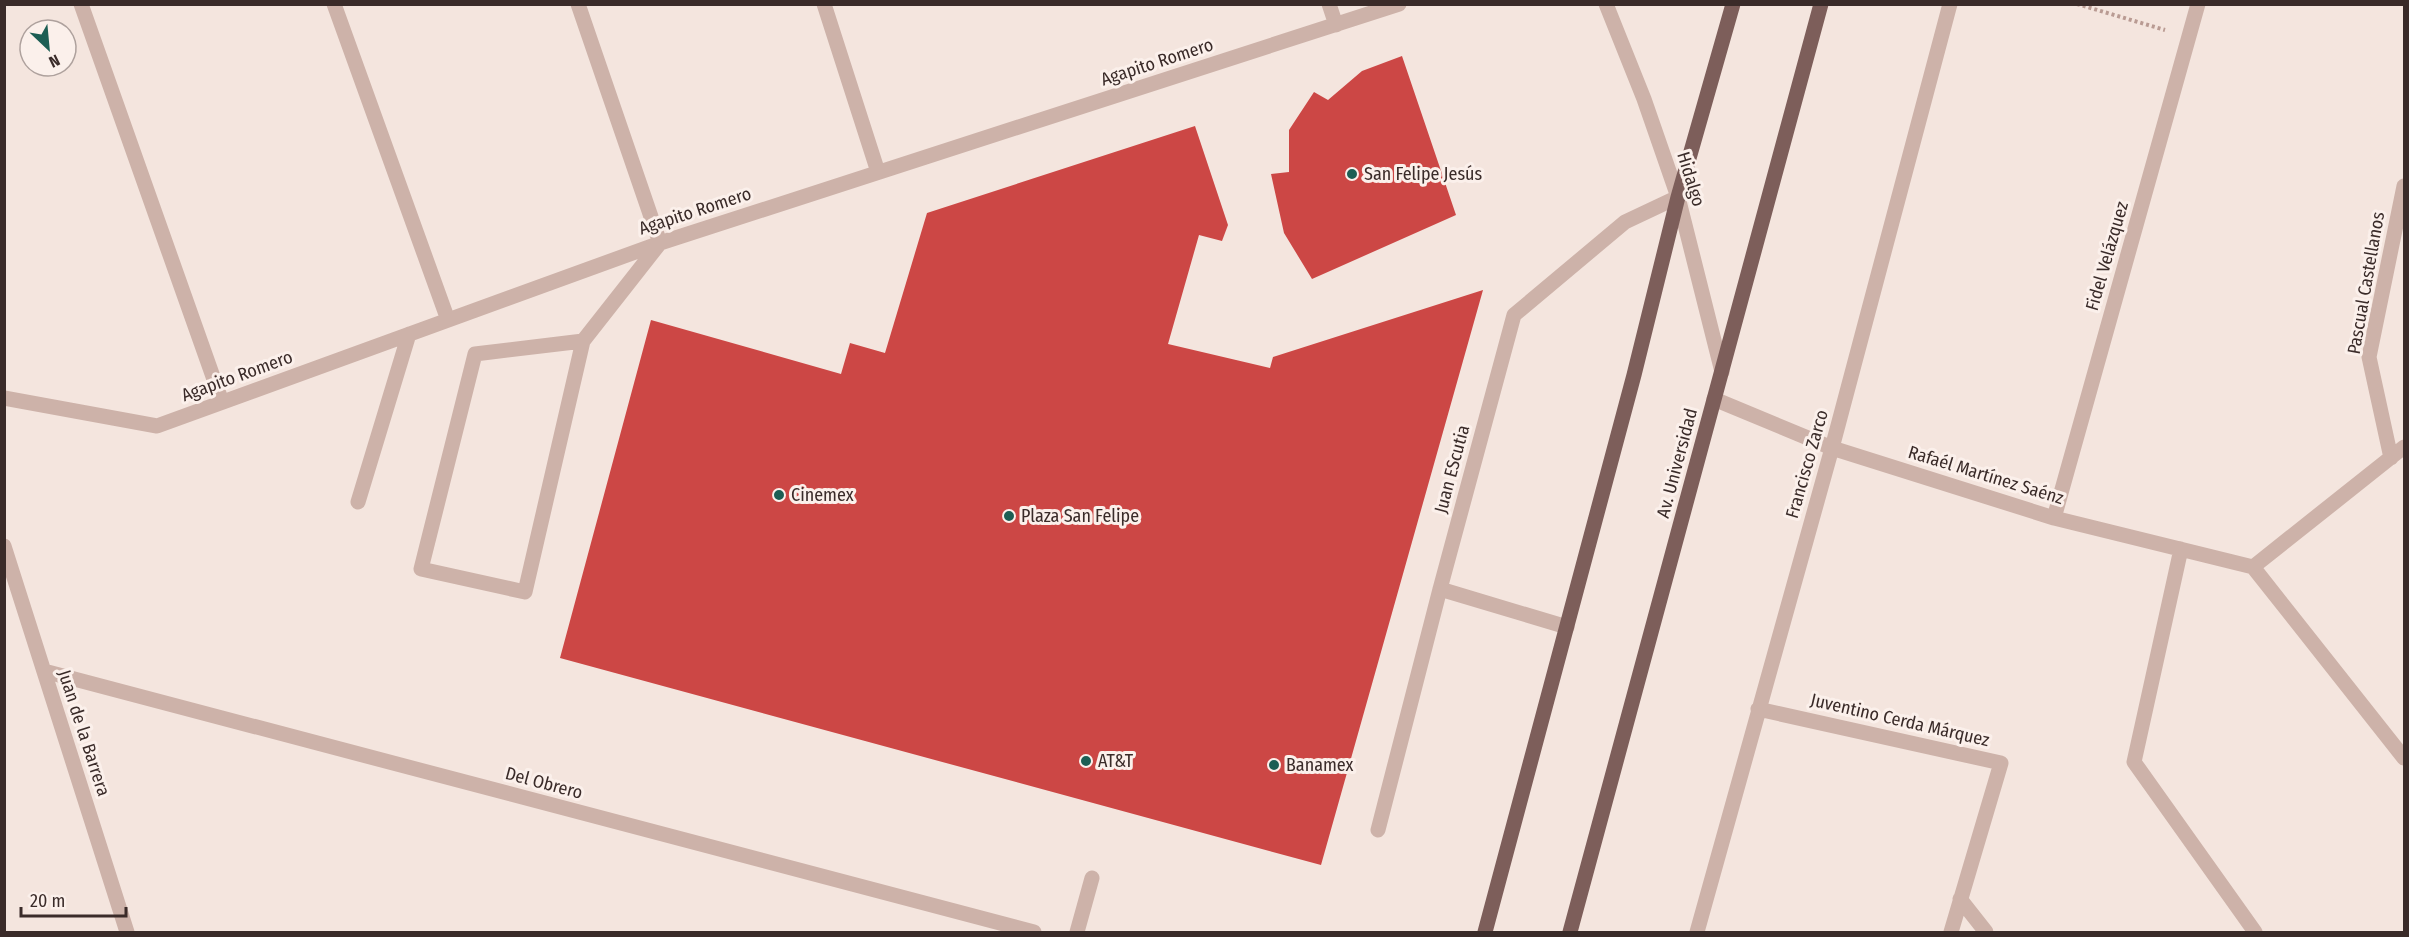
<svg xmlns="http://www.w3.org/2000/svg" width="2409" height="937" font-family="'Fira Sans Condensed',sans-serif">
	<rect width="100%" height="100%" fill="#f4e5de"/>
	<path fill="#cc4745" d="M 1402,56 L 1456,215 L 1312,279 L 1284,233 L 1271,174 L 1289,172 L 1289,130 L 1314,92 L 1328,100 L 1362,71 Z
		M 1195,126 L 1228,225 L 1222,241 L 1199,235 L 1168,344 L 1270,368 L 1273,357 L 1483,290 L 1321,865 L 560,658 L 651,320 L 841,374 L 850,343 L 885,353 L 927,213 Z"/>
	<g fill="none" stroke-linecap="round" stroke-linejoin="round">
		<path stroke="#b99b93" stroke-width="4" stroke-dasharray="3 3" stroke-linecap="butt" d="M 2077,4 L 2165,30"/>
		<path stroke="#cdb2a9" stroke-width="15" d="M 81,4 L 222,402
			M 334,4 L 448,320
			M 578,4 L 660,243 L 583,341 L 525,592 L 421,569 L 475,354 L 583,341
			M 824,4 L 878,172
			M 1329,4 L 1336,25
			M 1606,4 L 1644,99 L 1678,197 L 1722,372
			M 4,398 L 157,426 L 660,243 L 1399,4
			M 1714,399 L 1832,448 L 2054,518 L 2253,567 L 2404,758
			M 2391,458 L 2369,357 L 2404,186
			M 358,502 L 409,334
			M 2054,518 L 2198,4
			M 4,546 L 127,932
			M 2181,549 L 2134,762 L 2255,932
			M 2253,567 L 2404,447
			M 1440,589 L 1567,627
			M 44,671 L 1034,932
			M 1758,709 L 2001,763 L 1951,932
			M 1378,830 L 1440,589 L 1514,315 L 1625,222 L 1678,197
			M 1960,899 L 1986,932
			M 1077,932 L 1092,878
			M 1697,932 L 1832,448 L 1950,4"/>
		<path stroke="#7d5e5a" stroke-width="15" d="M 1485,932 L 1634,375 L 1678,197 L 1733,4
			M 1570,932 L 1821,4"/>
	</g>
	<g fill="#1c5e54" stroke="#fbf0eb" stroke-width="2">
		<circle cx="1352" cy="174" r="6"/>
		<circle cx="779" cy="495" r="6"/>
		<circle cx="1009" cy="516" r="6"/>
		<circle cx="1086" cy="761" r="6"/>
		<circle cx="1274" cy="765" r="6"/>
	</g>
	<g text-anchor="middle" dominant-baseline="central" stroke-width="6" stroke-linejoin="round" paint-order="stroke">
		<g font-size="18" fill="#3a2b29" stroke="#fbf0eb">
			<text transform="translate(1157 62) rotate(-18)">Agapito Romero</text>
			<text transform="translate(1691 179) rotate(73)">Hidalgo</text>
			<text transform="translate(695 211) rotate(-18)">Agapito Romero</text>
			<text transform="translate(2107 256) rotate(-74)">Fidel Velázquez</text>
			<text transform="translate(2366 283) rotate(-80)">Pascual Castellanos</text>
			<text transform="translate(237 376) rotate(-20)">Agapito Romero</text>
			<text transform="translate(1677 463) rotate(-75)">Av. Universidad</text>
			<text transform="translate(1807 464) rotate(-74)">Francisco Zarco</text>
			<text transform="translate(1452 469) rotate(-75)">Juan EScutia</text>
			<text transform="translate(1986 475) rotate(17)">Rafaél Martínez Saénz</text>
			<text transform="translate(1900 720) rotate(13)">Juventino Cerda Márquez</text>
			<text transform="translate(84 733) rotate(72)">Juan de la Barrera</text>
			<text transform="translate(544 783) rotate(15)">Del Obrero</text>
		</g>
		<g font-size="18" fill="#3a2b29" stroke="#fbf0eb" text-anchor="start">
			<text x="1364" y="174">San Felipe Jesús</text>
			<text x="791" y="495">Cinemex</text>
			<text x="1021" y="516">Plaza San Felipe</text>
			<text x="1098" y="761">AT&amp;T</text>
			<text x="1286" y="765">Banamex</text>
		</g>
	</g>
	<rect width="2409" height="937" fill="none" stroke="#3a2b29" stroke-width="12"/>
	<g transform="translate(48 48) rotate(154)"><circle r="28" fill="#fbf0eb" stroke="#aea19d" stroke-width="1.5"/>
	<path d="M0-4.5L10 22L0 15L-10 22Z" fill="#1c5e54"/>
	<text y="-9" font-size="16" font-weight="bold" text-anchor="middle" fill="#3a2b29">N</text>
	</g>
	<path d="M21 907v9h105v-9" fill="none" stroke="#3a2b29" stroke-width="3"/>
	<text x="30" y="907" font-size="18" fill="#3a2b29" stroke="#fbf0eb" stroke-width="4.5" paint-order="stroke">20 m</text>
</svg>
